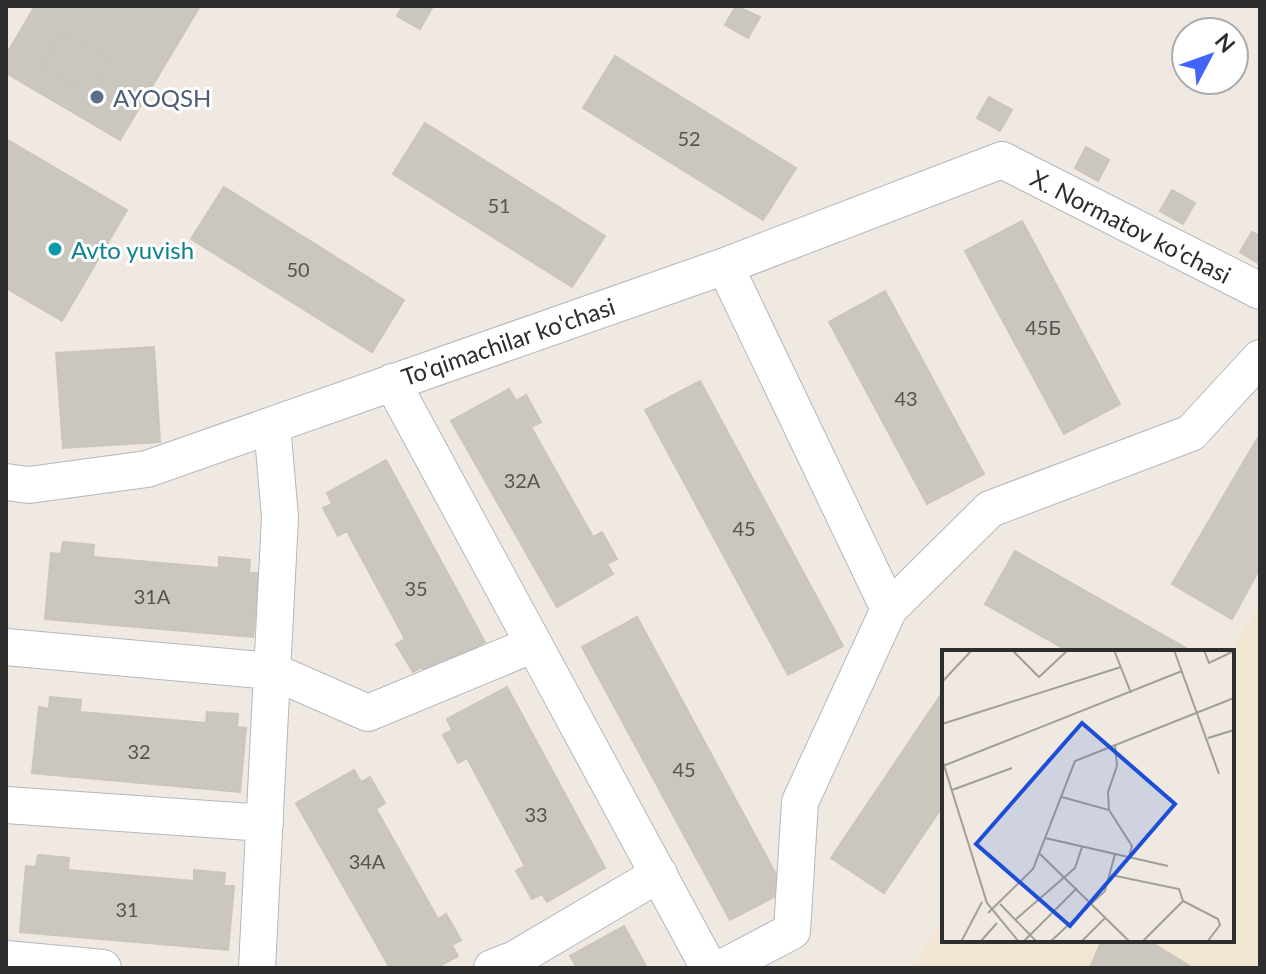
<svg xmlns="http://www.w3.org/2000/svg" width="1266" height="974" font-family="Lato,sans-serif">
	<rect width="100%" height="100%" fill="#efe9e1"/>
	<path fill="#f0e6d1" d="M 1260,605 L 1260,968 L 911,968 L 944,919 L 944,940 L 1232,940 L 1230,652 Z"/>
	<path fill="#cbc7bf" stroke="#cbc5ba" stroke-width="2" d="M 35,6 L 200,6 L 120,140 L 6,73 L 6,55 Z
		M 403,6 L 428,6 L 432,8 L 420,29 L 397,16 Z
		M 736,6 L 760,17 L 748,38 L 725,25 Z
		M 62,31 L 110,58 L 90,94 L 42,67 Z
		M 615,56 L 796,168 L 763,220 L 583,108 Z
		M 989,97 L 1012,110 L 1000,131 L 977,118 Z
		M 425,123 L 605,236 L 572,287 L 393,174 Z
		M 6,139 L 127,210 L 62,321 L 6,288 Z
		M 1086,147 L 1109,160 L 1098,181 L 1075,168 Z
		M 224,187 L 404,300 L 372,352 L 191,239 Z
		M 1172,190 L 1195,203 L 1183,224 L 1160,211 Z
		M 1022,221 L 1120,404 L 1064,434 L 965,251 Z
		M 1252,232 L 1260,236 L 1260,264 L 1240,252 Z
		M 885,291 L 984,474 L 927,504 L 829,322 Z
		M 154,347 L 160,442 L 63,448 L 56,353 Z
		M 700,381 L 843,646 L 788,675 L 645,410 Z
		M 509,389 L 516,401 L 526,395 L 541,422 L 531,427 L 593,537 L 602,532 L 617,559 L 607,564 L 613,574 L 557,607 L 451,421 Z
		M 1260,434 L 1260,568 L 1232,619 L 1172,584 Z
		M 386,460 L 485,642 L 427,675 L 422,667 L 413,672 L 396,644 L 405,639 L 347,531 L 338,536 L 323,508 L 332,504 L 327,493 Z
		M 63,542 L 94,545 L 93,557 L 219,568 L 219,557 L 250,560 L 249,573 L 259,573 L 253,637 L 45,619 L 51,553 L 61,554 Z
		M 1015,551 L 1193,652 L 1070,652 L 985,604 Z
		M 637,617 L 785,891 L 730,920 L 582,647 Z
		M 507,687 L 605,868 L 547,902 L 542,894 L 532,899 L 516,871 L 525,866 L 467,758 L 458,763 L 443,735 L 452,730 L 447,719 Z
		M 944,690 L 944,804 L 884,893 L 831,858 Z
		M 50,697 L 81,700 L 80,712 L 206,723 L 207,712 L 238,714 L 237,727 L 246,728 L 240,792 L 32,773 L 39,707 L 49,709 Z
		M 354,770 L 361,782 L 370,777 L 385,803 L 376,809 L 438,919 L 446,914 L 461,940 L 452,945 L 458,956 L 436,968 L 390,968 L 296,803 Z
		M 38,855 L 69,858 L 68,870 L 194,881 L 194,870 L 225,873 L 224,886 L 234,886 L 228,950 L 20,932 L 26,866 L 36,867 Z
		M 624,926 L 647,968 L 577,968 L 570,956 Z
		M 1102,940 L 1147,940 L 1193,968 L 1090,968 Z"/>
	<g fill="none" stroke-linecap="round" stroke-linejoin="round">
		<defs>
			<path id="minor" d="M 392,382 L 709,968
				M 6,482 L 29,485 L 147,469 L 725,266 L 1002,160 L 1260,291
				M 889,609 L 990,509 L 1191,433 L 1260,358
				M 6,647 L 272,671 L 368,713 L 534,644
				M 6,805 L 265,823
				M 6,959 L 103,968
				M 257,968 L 280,517 L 272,425
				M 492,968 L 515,959 L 659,874
				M 722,968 L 792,931 L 800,802 L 889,609 L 725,266"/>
		</defs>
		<use href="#minor" stroke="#b4b7c1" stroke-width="38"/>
		<use href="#minor" stroke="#fff" stroke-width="36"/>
	</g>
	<circle fill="#5c6f8a" stroke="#fff" stroke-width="3" cx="97" cy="97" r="8"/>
	<circle fill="#0f9aa8" stroke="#fff" stroke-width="3" cx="55" cy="249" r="8"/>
	<g text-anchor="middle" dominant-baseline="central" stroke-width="6" stroke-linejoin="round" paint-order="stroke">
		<g font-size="20" fill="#555452">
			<text x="689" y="138">52</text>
			<text x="499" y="205">51</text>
			<text x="298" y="269">50</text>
			<text x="1043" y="327">45Б</text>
			<text x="906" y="398">43</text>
			<text x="522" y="480">32А</text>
			<text x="744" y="528">45</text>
			<text x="416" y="588">35</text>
			<text x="152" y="596">31А</text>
			<text x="139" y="751">32</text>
			<text x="684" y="769">45</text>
			<text x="536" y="814">33</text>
			<text x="367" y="861">34А</text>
			<text x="127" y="909">31</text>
		</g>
		<g font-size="24" fill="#4e5e75" stroke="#fff" text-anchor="start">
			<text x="113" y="97">AYOQSH</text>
		</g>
		<g font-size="24" fill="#2e2e2e" stroke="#fff">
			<text transform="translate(1131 226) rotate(27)">X. Normatov ko'chasi</text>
			<text transform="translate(508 341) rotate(-19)">To'qimachilar ko'chasi</text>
		</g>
		<g font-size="24" fill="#0d838f" stroke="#fff" text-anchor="start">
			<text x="71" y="249">Avto yuvish</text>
		</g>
	</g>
	<g transform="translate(942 650)">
		<rect width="292" height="292" fill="#efe9e1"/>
		<path fill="none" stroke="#a29e99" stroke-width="2" d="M 70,0 L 97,27 L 126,0M 172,0 L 189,43M 232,0 L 277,124M 262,0 L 267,13 L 292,1M 0,32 L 30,0M 0,74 L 179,17M 266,88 L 292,80M 0,109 L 45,253 L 77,292M 1,116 L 240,21M 10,140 L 70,118M 120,147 L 167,160 L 190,196 L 187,207M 167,160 L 166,142 L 175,116 L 173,95M 103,188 L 226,216M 98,204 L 188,292M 169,225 L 237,239 L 241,251 L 276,269 L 278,275 L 265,292M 58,254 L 95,292M 46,263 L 91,219 L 133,111 L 292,48M 73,270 L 133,218 L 140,197M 19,292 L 40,252M 38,292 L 55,273M 81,292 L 135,238M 108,292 L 163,241 L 173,204M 139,292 L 164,267M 200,292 L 241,251"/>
		<path fill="#1d4ed8" fill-opacity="0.15" stroke="#1d4ed8" stroke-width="4" d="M 140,73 L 233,154 L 128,276 L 34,194 Z"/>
		<rect width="292" height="292" fill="none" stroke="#2e2e2e" stroke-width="4"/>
	</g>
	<rect width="1266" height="974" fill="none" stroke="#2e2e2e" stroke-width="16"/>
	<g transform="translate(1210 56) rotate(49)"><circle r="38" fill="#ffffff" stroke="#ababab" stroke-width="2"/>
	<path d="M0-6L14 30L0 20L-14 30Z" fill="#4264fb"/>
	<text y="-12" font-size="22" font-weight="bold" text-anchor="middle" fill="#2e2e2e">N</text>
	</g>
</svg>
